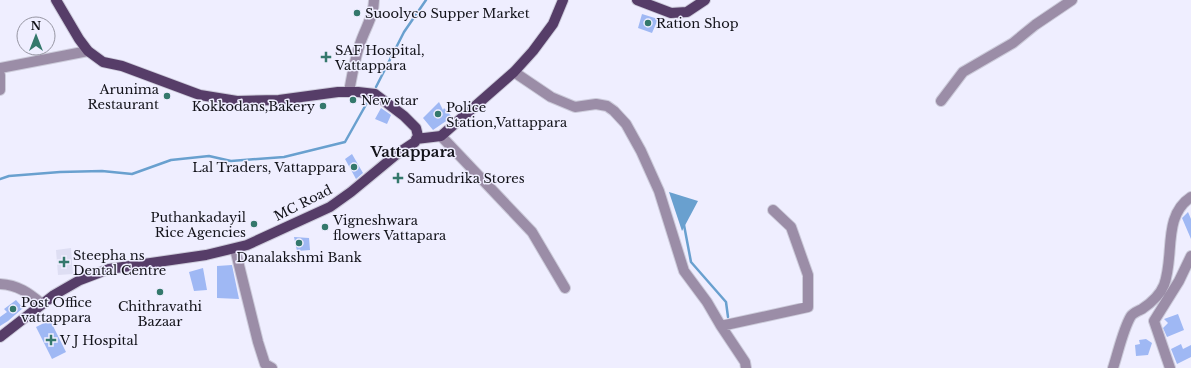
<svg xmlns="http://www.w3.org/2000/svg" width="1191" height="368" font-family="'Libre Baskerville',serif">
	<rect width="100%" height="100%" fill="#efeeff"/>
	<path fill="#dedef3" d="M 71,248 L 73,274 L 58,275 L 56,250 Z"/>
	<path fill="#69a0cf" d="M 669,192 L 698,201 L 682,231 Z"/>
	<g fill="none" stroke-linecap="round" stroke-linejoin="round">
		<path stroke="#69a0cf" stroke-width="2.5" d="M 376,87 L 404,32 L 426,0
			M 0,179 L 9,176 L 60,172 L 102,171 L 132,174 L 171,160 L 209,156 L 231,161 L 284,157 L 345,142 L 368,101
			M 684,225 L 691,262 L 726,302 L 728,317"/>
	</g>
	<path fill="#9fb8f4" d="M 642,14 L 658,19 L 652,33 L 638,28 Z
		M 439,102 L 443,110 L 444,108 L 452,117 L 433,130 L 423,118 Z
		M 381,108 L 391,115 L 387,124 L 375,119 Z
		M 352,154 L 363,173 L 356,179 L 345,159 Z
		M 1188,212 L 1191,219 L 1191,239 L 1182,218 Z
		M 294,237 L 309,238 L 310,250 L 297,251 Z
		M 232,265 L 239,299 L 217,298 L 217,266 Z
		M 203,268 L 207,290 L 194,291 L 189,272 Z
		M 16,300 L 23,308 L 8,321 L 0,326 L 0,317 L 7,312 L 4,309 Z
		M 1178,314 L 1184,330 L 1167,337 L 1163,328 L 1168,323 L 1164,319 Z
		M 50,320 L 66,352 L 52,359 L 36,327 Z
		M 1146,339 L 1152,343 L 1148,355 L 1136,356 L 1135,345 L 1140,344 L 1139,340 Z
		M 1181,344 L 1183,349 L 1191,345 L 1191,357 L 1177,364 L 1171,349 Z"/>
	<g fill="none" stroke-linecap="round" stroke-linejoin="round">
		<defs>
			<path id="minor" d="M 0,68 L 88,51
				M 514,72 L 551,97 L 575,107 L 596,104 L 607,106 L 614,111 L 626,124 L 641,151 L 659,191 L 684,271 L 707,302 L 721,326 L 745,362 L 746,368
				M 0,75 L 0,90
				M 349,92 C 352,75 355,57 361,41 C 366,27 374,15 374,0
				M 941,101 L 963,72 L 1013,43 L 1035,25 L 1072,0
				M 441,136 L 532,232 L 565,288
				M 235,249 L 258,342 L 265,364 L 272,368
				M 0,284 C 18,285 29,293 42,304
				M 721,326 L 808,307 L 808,275 L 791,227 L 773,210
				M 1113,368 C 1118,353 1123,329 1131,316 C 1133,313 1138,311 1142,309 C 1151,303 1160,295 1164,285 C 1175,256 1162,216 1191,197
				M 1170,368 L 1154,321 L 1179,281 L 1191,256"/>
			<path id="major" d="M 637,0 L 671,13 L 687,12 L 705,0
				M 416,139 L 441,136 L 514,72 L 533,51 L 553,24 L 563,0
				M 0,337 L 54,295 L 80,280 L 109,269 L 206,255 L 247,245 L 330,207 L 351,192 L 397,154 L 415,142 L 418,136 L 416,128 L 404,116 L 375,94 L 358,92 L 338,92 L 279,100 L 237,101 L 200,95 L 122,66 L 103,62 L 88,51 L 79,39 L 56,0"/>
		</defs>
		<use href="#minor" stroke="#cccbda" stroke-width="12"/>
		<use href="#major" stroke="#cccbda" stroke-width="12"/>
		<use href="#minor" stroke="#9b8da7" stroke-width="10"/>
		<use href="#major" stroke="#563d68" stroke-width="10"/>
	</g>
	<g fill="#34786c" stroke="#efeeff" stroke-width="1.5">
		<circle cx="357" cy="13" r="4"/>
		<circle cx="648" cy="23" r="4"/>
		<path d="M324 51h4v4h4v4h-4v4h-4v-4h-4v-4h4z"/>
		<circle cx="167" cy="96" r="4"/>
		<circle cx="353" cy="100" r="4"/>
		<circle cx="323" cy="106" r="4"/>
		<circle cx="438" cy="114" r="4"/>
		<circle cx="354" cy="167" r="4"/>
		<path d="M396 172h4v4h4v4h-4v4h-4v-4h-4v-4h4z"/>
		<circle cx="254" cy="224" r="4"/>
		<circle cx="325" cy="227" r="4"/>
		<circle cx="299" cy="243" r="4"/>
		<path d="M62 256h4v4h4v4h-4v4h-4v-4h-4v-4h4z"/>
		<circle cx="160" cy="292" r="4"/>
		<circle cx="13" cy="309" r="4"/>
		<path d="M49 334h4v4h4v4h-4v4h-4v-4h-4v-4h4z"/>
	</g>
	<g text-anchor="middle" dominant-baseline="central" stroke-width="3" stroke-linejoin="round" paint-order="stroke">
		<g font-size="13" fill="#121219" stroke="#efeeff" text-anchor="start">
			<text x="365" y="13">Suoolyco Supper Market</text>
			<text x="656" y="23">Ration Shop</text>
			<text x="335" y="50">SAF Hospital,<tspan x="335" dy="15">Vattappara</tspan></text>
			<text x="159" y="89" text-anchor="end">Arunima<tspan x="159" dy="15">Restaurant</tspan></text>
			<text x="361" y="100">New star</text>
			<text x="315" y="106" text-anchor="end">Kokkodans,Bakery</text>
			<text x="446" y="107">Police<tspan x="446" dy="15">Station,Vattappara</tspan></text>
			<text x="346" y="167" text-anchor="end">Lal Traders, Vattappara</text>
			<text x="407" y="178">Samudrika Stores</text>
			<text x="246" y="217" text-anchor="end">Puthankadayil<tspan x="246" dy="15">Rice Agencies</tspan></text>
			<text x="333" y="220">Vigneshwara<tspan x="333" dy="15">flowers Vattapara</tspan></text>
			<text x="73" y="255">Steepha ns<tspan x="73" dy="15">Dental Centre</tspan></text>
			<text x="299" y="257" text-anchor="middle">Danalakshmi Bank</text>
			<text x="21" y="302">Post Office<tspan x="21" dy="15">vattappara</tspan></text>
			<text x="160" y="306" text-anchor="middle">Chithravathi<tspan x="160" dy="15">Bazaar</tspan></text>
			<text x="60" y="340">V J Hospital</text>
		</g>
		<g font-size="13" fill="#121219" stroke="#efeeff">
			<text transform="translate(303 203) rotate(-27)">MC Road</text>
		</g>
		<g font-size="15" font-weight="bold" fill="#121219" stroke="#efeeff">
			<text x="413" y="151">Vattappara</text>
		</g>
	</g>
	<g transform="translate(36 36)"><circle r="19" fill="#efeeff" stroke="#9796a3"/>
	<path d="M0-3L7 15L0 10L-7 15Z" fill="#34786c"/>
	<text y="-6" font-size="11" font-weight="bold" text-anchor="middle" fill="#121219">N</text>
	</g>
</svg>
